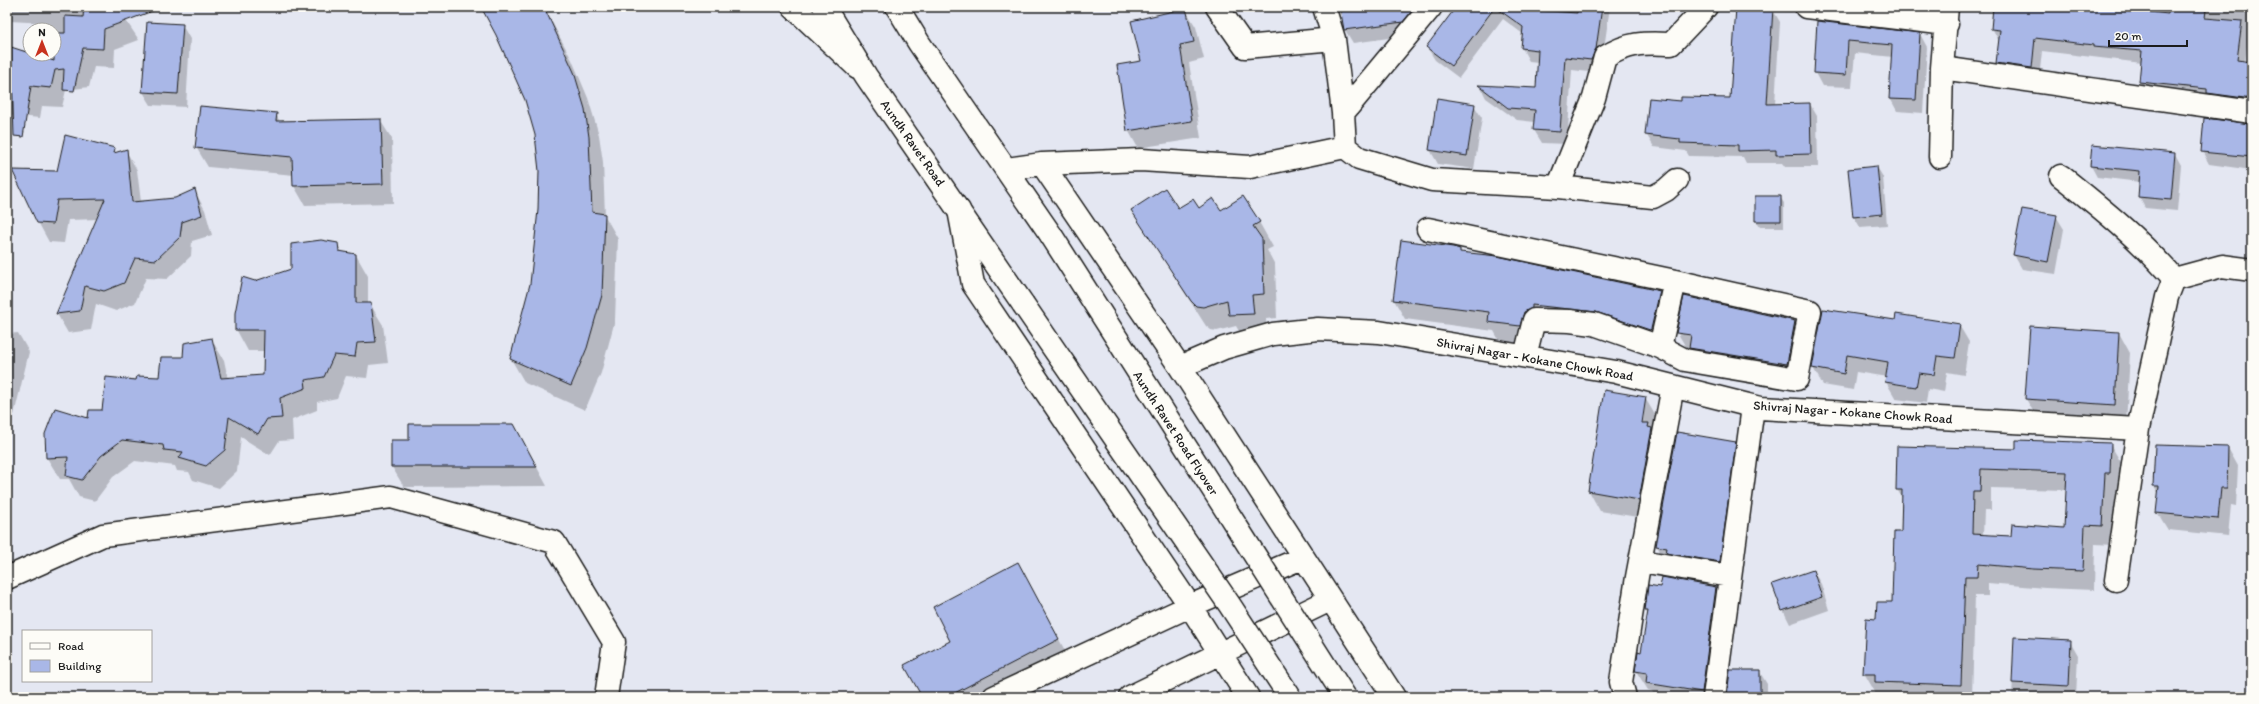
<svg xmlns="http://www.w3.org/2000/svg" width="2259" height="704" font-family="Itim,sans-serif">
	<rect width="100%" height="100%" fill="#e4e7f2"/>
	<filter id="ink" filterUnits="userSpaceOnUse"><feTurbulence type="fractalNoise" baseFrequency=".025" numOctaves="2"/><feDisplacementMap in="SourceGraphic" scale="8" xChannelSelector="R" yChannelSelector="G"/><feConvolveMatrix kernelMatrix="1 2 1 2 8 2 1 2 1" color-interpolation-filters="sRGB"/></filter>
	<g filter="url(#ink)">
		<path fill="#0003" fill-rule="evenodd" d="M 7,7 L 117,7 L 139,40 L 115,49 L 114,68 L 94,67 L 89,87 L 66,90 L 62,107 L 42,106 L 40,118 L 7,115 L 7,47 L 16,50 L 30,50 L 30,54 L 54,54 L 54,30 L 44,30 L 45,23 L 10,21 L 7,15 Z
			M 483,7 L 544,7 L 572,60 L 588,98 L 599,135 L 603,162 L 605,216 L 618,239 L 615,320 L 601,373 L 585,410 L 525,383 L 511,359 L 531,284 L 539,210 L 540,171 L 536,134 L 526,100 L 497,34 Z
			M 1342,7 L 1406,7 L 1410,35 L 1353,43 L 1345,30 Z
			M 1456,7 L 1610,7 L 1602,62 L 1598,73 L 1572,70 L 1567,144 L 1542,143 L 1534,130 L 1535,122 L 1517,120 L 1486,98 L 1480,86 L 1537,90 L 1538,62 L 1529,61 L 1522,48 L 1523,34 L 1503,19 L 1459,78 L 1435,60 L 1427,47 Z
			M 1737,7 L 1767,9 L 1766,7 L 1793,7 L 1792,12 L 1773,10 L 1780,22 L 1775,104 L 1810,104 L 1817,116 L 1818,167 L 1785,167 L 1782,163 L 1746,163 L 1743,157 L 1689,156 L 1686,151 L 1654,147 L 1646,134 L 1682,103 L 1731,99 Z
			M 1848,7 L 1927,7 L 1927,21 Z
			M 1994,7 L 2252,7 L 2245,62 L 2252,63 L 2252,112 L 2148,95 L 2140,82 L 2142,63 L 2042,51 L 2039,80 L 2005,76 L 1997,63 L 1999,41 L 1992,28 Z
			M 1185,9 L 1196,27 L 1204,59 L 1189,63 L 1201,138 L 1138,148 L 1128,130 L 1142,62 Z
			M 1818,22 L 1920,34 L 1927,47 L 1923,113 L 1897,111 L 1890,98 L 1893,57 L 1855,53 L 1852,87 L 1822,86 L 1815,73 Z
			M 182,25 L 190,39 L 186,107 L 151,105 L 143,92 Z
			M 1474,105 L 1482,118 L 1474,169 L 1438,164 L 1430,150 Z
			M 276,114 L 280,122 L 380,120 L 392,139 L 393,203 L 305,205 L 294,186 L 294,175 L 208,167 L 196,147 Z
			M 2252,124 L 2252,170 L 2209,164 L 2202,151 Z
			M 2093,146 L 2175,154 L 2181,165 L 2177,211 L 2145,208 L 2139,197 L 2140,182 L 2097,177 L 2091,166 Z
			M 114,148 L 116,153 L 126,151 L 137,170 L 141,202 L 175,199 L 194,190 L 205,210 L 212,235 L 192,241 L 191,256 L 167,279 L 146,278 L 135,303 L 116,311 L 96,304 L 91,330 L 68,333 L 57,314 L 98,219 L 68,220 L 64,243 L 49,242 L 38,222 L 57,172 Z
			M 1877,167 L 1883,177 L 1887,225 L 1860,227 L 1854,217 Z
			M 1780,197 L 1784,203 L 1784,227 L 1760,227 L 1756,221 Z
			M 1199,209 L 1259,222 L 1273,247 L 1267,250 L 1275,265 L 1277,318 L 1266,319 L 1267,338 L 1244,340 L 1236,326 L 1217,331 L 1211,330 L 1206,326 L 1132,210 Z
			M 2022,210 L 2056,216 L 2064,229 L 2056,274 L 2022,269 L 2014,255 Z
			M 337,244 L 342,252 L 356,255 L 368,276 L 368,304 L 370,304 L 383,325 L 388,363 L 369,365 L 367,378 L 346,376 L 337,398 L 317,402 L 317,410 L 292,420 L 293,440 L 279,441 L 270,455 L 241,437 L 237,471 L 219,488 L 193,480 L 189,472 L 177,471 L 175,466 L 135,461 L 113,477 L 95,501 L 79,497 L 69,479 L 60,479 L 47,458 L 89,419 L 103,411 L 137,381 L 160,378 L 211,339 L 224,360 L 228,379 L 264,376 L 265,351 L 248,351 L 236,329 L 255,282 L 292,269 Z
			M 1459,249 L 1462,254 L 1659,292 L 1671,311 L 1661,349 L 1543,324 L 1531,345 L 1500,342 L 1494,331 L 1405,319 L 1394,300 Z
			M 7,258 L 10,292 L 7,293 Z
			M 1824,310 L 1896,321 L 1959,325 L 1969,342 L 1964,375 L 1947,372 L 1944,392 L 1928,389 L 1926,403 L 1896,399 L 1886,382 L 1887,377 L 1856,372 L 1853,390 L 1823,385 L 1813,368 Z
			M 1795,322 L 1805,339 L 1796,381 L 1687,349 L 1677,332 Z
			M 18,333 L 29,352 L 14,415 L 7,414 L 7,334 Z
			M 2119,333 L 2130,353 L 2126,424 L 2037,418 L 2026,399 Z
			M 1645,398 L 1657,418 L 1650,519 L 1600,511 L 1589,491 ZM 1642,414 L 1644,414 L 1642,428 L 1640,427 Z
			M 1678,433 L 1735,443 L 1746,462 L 1730,581 L 1668,566 L 1657,546 Z
			M 392,441 L 525,445 L 547,486 L 404,487 L 392,467 Z
			M 2110,444 L 2122,464 L 2121,492 L 2116,492 L 2113,545 L 2095,544 L 2094,590 L 2045,588 L 1988,583 L 1988,596 L 1975,596 L 1972,697 L 1875,697 L 1875,692 L 1864,673 L 1877,620 L 1893,603 L 1902,533 L 1903,500 L 1897,489 L 2017,450 ZM 1991,488 L 2067,490 L 2065,529 L 2012,537 L 1983,536 L 1984,510 L 1991,510 Z
			M 2228,448 L 2238,466 L 2236,506 L 2231,505 L 2228,536 L 2168,530 L 2157,512 L 2159,494 L 2154,486 Z
			M 1813,571 L 1821,584 L 1829,610 L 1790,624 L 1783,610 Z
			M 1716,587 L 1727,607 L 1715,697 L 1655,697 L 1652,691 L 1648,690 L 1636,671 L 1642,653 L 1648,615 L 1646,610 Z
			M 1032,588 L 1072,664 L 1008,697 L 923,697 L 952,641 Z
			M 2015,638 L 2070,641 L 2078,655 L 2076,697 L 2012,697 Z
			M 1759,671 L 1767,684 L 1767,697 L 1729,697 Z"/>
		<path fill="#a9b7e7" stroke="#1c1c1c" fill-rule="evenodd" d="M 84,7 L 157,7 L 158,9 L 104,29 L 103,49 L 83,48 L 74,91 L 63,90 L 64,69 L 55,70 L 51,88 L 31,86 L 23,137 L 14,136 L 11,47 L 54,61 L 54,33 L 65,33 L 65,16 L 83,17 Z
			M 481,7 L 544,7 L 574,72 L 585,109 L 589,137 L 592,212 L 605,214 L 602,295 L 587,348 L 571,386 L 510,359 L 530,284 L 538,210 L 539,171 L 535,135 L 525,100 L 496,35 Z
			M 1340,7 L 1415,7 L 1403,22 L 1344,30 Z
			M 1456,7 L 1495,7 L 1451,66 L 1426,47 Z
			M 1495,7 L 1577,13 L 1577,7 L 1602,7 L 1596,49 L 1591,60 L 1565,57 L 1560,132 L 1533,130 L 1535,110 L 1508,108 L 1478,85 L 1536,88 L 1538,50 L 1521,48 L 1523,27 Z
			M 1736,7 L 1773,8 L 1767,104 L 1810,103 L 1811,154 L 1776,155 L 1776,150 L 1738,151 L 1738,145 L 1680,143 L 1680,139 L 1645,135 L 1649,98 L 1681,101 L 1681,97 L 1730,98 Z
			M 1993,7 L 2102,7 L 2168,14 L 2169,7 L 2173,7 L 2206,10 L 2205,18 L 2242,21 L 2237,60 L 2252,62 L 2252,99 L 2207,93 L 2207,89 L 2139,82 L 2142,51 L 2093,47 L 2093,45 L 2035,38 L 2032,68 L 1996,63 L 2000,30 L 1991,29 Z
			M 1186,8 L 1194,42 L 1180,45 L 1192,121 L 1127,131 L 1117,65 L 1141,61 L 1131,21 Z
			M 1817,21 L 1920,33 L 1916,100 L 1889,99 L 1892,45 L 1848,41 L 1846,75 L 1814,73 Z
			M 147,22 L 183,24 L 178,94 L 142,92 Z
			M 1437,98 L 1475,104 L 1467,156 L 1429,150 Z
			M 200,106 L 277,113 L 276,121 L 381,119 L 383,184 L 293,186 L 292,157 L 195,148 Z
			M 2204,118 L 2252,124 L 2252,157 L 2201,152 Z
			M 65,135 L 115,148 L 114,153 L 127,149 L 132,202 L 175,198 L 195,189 L 202,215 L 182,222 L 180,237 L 156,260 L 135,258 L 124,283 L 104,291 L 85,286 L 80,311 L 56,314 L 105,199 L 57,200 L 53,224 L 37,223 L 12,170 L 57,171 Z
			M 2092,145 L 2175,153 L 2171,200 L 2138,197 L 2140,171 L 2090,166 Z
			M 1877,166 L 1882,214 L 1853,217 L 1848,169 Z
			M 1165,188 L 1178,208 L 1193,199 L 1199,208 L 1213,198 L 1221,210 L 1243,196 L 1260,222 L 1253,226 L 1262,239 L 1264,294 L 1252,295 L 1254,314 L 1229,315 L 1227,300 L 1203,307 L 1196,306 L 1191,301 L 1131,210 Z
			M 1755,196 L 1781,196 L 1781,221 L 1755,221 Z
			M 2022,209 L 2057,215 L 2048,262 L 2013,255 Z
			M 321,240 L 338,243 L 339,251 L 356,254 L 356,303 L 371,303 L 376,342 L 357,343 L 355,357 L 334,355 L 324,377 L 305,380 L 306,388 L 280,398 L 282,418 L 267,419 L 258,434 L 229,417 L 225,450 L 206,466 L 179,458 L 183,452 L 164,450 L 163,445 L 122,440 L 101,456 L 82,480 L 66,476 L 68,457 L 46,458 L 45,434 L 55,408 L 88,418 L 89,410 L 102,410 L 106,377 L 136,380 L 137,376 L 159,377 L 161,357 L 183,357 L 184,343 L 212,338 L 221,378 L 263,375 L 264,330 L 235,330 L 235,313 L 242,277 L 255,281 L 291,269 L 291,244 Z
			M 1401,240 L 1453,247 L 1460,249 L 1460,252 L 1497,256 L 1660,291 L 1651,329 L 1650,330 L 1596,312 L 1532,305 L 1532,308 L 1524,312 L 1520,326 L 1488,322 L 1489,312 L 1393,300 Z
			M 1684,296 L 1795,321 L 1787,364 L 1689,348 L 1691,335 L 1676,333 Z
			M 1823,309 L 1895,320 L 1896,314 L 1960,324 L 1955,358 L 1937,356 L 1934,375 L 1919,373 L 1916,387 L 1885,382 L 1888,362 L 1847,355 L 1844,374 L 1812,368 Z
			M 2030,326 L 2119,332 L 2115,405 L 2025,399 Z
			M 1604,390 L 1646,397 L 1642,423 L 1649,423 L 1648,427 L 1652,428 L 1639,500 L 1588,491 Z
			M 409,424 L 514,424 L 537,467 L 391,467 L 391,440 L 409,440 Z
			M 1677,432 L 1736,442 L 1720,562 L 1666,553 L 1667,548 L 1656,546 Z
			M 2016,440 L 2111,443 L 2110,473 L 2105,473 L 2102,526 L 2085,525 L 2083,571 L 2033,569 L 1978,564 L 1977,577 L 1965,577 L 1961,685 L 1875,682 L 1875,674 L 1863,674 L 1866,618 L 1876,619 L 1877,602 L 1892,602 L 1894,532 L 1901,532 L 1902,490 L 1896,490 L 1897,446 L 2016,449 ZM 1981,469 L 2067,472 L 2064,528 L 2012,524 L 2011,536 L 1972,534 L 1973,491 L 1980,491 Z
			M 2155,445 L 2228,447 L 2227,488 L 2221,488 L 2218,519 L 2156,513 L 2159,486 L 2153,486 Z
			M 1018,562 L 1059,639 L 947,697 L 922,697 L 904,665 L 950,641 L 933,607 Z
			M 1813,570 L 1822,597 L 1782,611 L 1772,584 Z
			M 1662,577 L 1716,587 L 1702,692 L 1646,683 L 1647,673 L 1635,671 L 1638,651 L 1641,652 L 1648,611 L 1645,611 L 1648,585 L 1660,587 Z
			M 2014,637 L 2071,640 L 2069,686 L 2012,683 Z
			M 1730,670 L 1760,670 L 1760,697 L 1727,696 Z"/>
		<g fill="none" stroke-linecap="round" stroke-linejoin="round">
			<defs>
				<path id="minor" d="M 793,7 L 857,67
					M 1217,7 L 1245,47 L 1334,39
					M 1324,7 L 1334,39 L 1343,113
					M 1806,7 L 1947,24
					M 1942,68 L 2252,112
					M 1345,147 L 1359,158 L 1432,180 L 1558,187 L 1594,98 L 1605,57 C 1630,42 1643,43 1671,44 L 1706,7
					M 1940,157 L 1942,68 L 1947,7
					M 1042,164 L 1141,160 L 1250,167 L 1345,147 L 1343,113 L 1431,7
					M 1007,169 L 1042,164 L 1180,367 L 1394,697
					M 2061,176 C 2101,208 2141,240 2174,279
					M 1558,187 L 1653,197 L 1666,190 L 1677,180
					M 959,210 L 973,284 L 1190,606 L 1248,697
					M 1428,229 L 1675,281 L 1660,347 L 1594,324 L 1570,321 L 1534,320 L 1525,356
					M 1660,347 L 1685,360 L 1797,379 L 1810,311 L 1675,281
					M 1180,367 L 1224,348 L 1273,334 L 1318,329 L 1379,332 L 1616,372 L 1760,408 L 2138,429 L 2167,297 L 2174,279 L 2222,266 L 2252,270
					M 1641,561 L 1729,576
					M 7,578 L 103,535 L 391,497 L 554,542 L 614,642 L 606,697
					M 2116,580 L 2138,429
					M 994,697 L 1190,606 L 1302,558
					M 1130,697 L 1330,600
					M 1625,697 L 1621,682 L 1637,577 L 1673,386
					M 1714,697 L 1753,407"/>
				<path id="major" d="M 824,7 L 866,76 L 1023,304
					M 897,7 L 919,43 L 1051,235"/>
			</defs>
			<use href="#minor" stroke="#1c1c1c" stroke-width="25"/>
			<use href="#major" stroke="#1c1c1c" stroke-width="25"/>
			<use href="#minor" stroke="#fdfcf7" stroke-width="22"/>
			<use href="#major" stroke="#fdfcf7" stroke-width="22"/>
			<defs>
				<path id="major-bridge" d="M 1051,235 L 1345,697
					M 1023,304 L 1229,604 L 1290,697"/>
			</defs>
			<use href="#major-bridge" stroke="#1c1c1c" stroke-width="25" stroke-linecap="butt"/>
			<use href="#major-bridge" stroke="#fdfcf7" stroke-width="22"/>
		</g>
	</g>
	<g text-anchor="middle" dominant-baseline="central" stroke-width="3" stroke-linejoin="round" paint-order="stroke">
		<g font-size="13" fill="#1c1c1c" stroke="#fdfcf7">
			<text transform="translate(913 143) rotate(55)">Aundh Ravet Road</text>
			<text transform="translate(1535 359) rotate(10)">Shivraj Nagar - Kokane Chowk Road</text>
			<text transform="translate(1853 412) rotate(4)">Shivraj Nagar - Kokane Chowk Road</text>
			<text transform="translate(1176 433) rotate(57)">Aundh Ravet Road Flyover</text>
		</g>
	</g>
	<rect width="2259" height="704" fill="none" stroke="#fdfcf7" stroke-width="24"/>
	<rect x="12" y="12" width="2235" height="680" fill="none" stroke="#1c1c1c" stroke-width="1.5" filter="url(#ink)"/>
	<rect x="22" y="630" width="130" height="52" fill="#fdfcf7" stroke="#a3a29f"/>
	<rect x="30" y="643" width="20" height="6" fill="#fdfcf7" stroke="#a3a29f"/>
	<text x="58" y="650" font-size="12" fill="#1c1c1c">Road</text>
	<rect x="30" y="660" width="20" height="12" fill="#a9b7e7" stroke="#a3a29f"/>
	<text x="58" y="670" font-size="12" fill="#1c1c1c">Building</text>
	<g transform="translate(42 42)"><circle r="19" fill="#fdfcf7" stroke="#a3a29f"/>
	<path d="M0-3L7 15L0 10L-7 15Z" fill="#c8321e"/>
	<text y="-6" font-size="11" font-weight="bold" text-anchor="middle" fill="#1c1c1c">N</text>
	</g>
	<path d="M2109 40v6h78v-6" fill="none" stroke="#1c1c1c" stroke-width="2"/>
	<text x="2115" y="40" font-size="12" fill="#1c1c1c" stroke="#fdfcf7" stroke-width="3" paint-order="stroke">20 m</text>
</svg>
